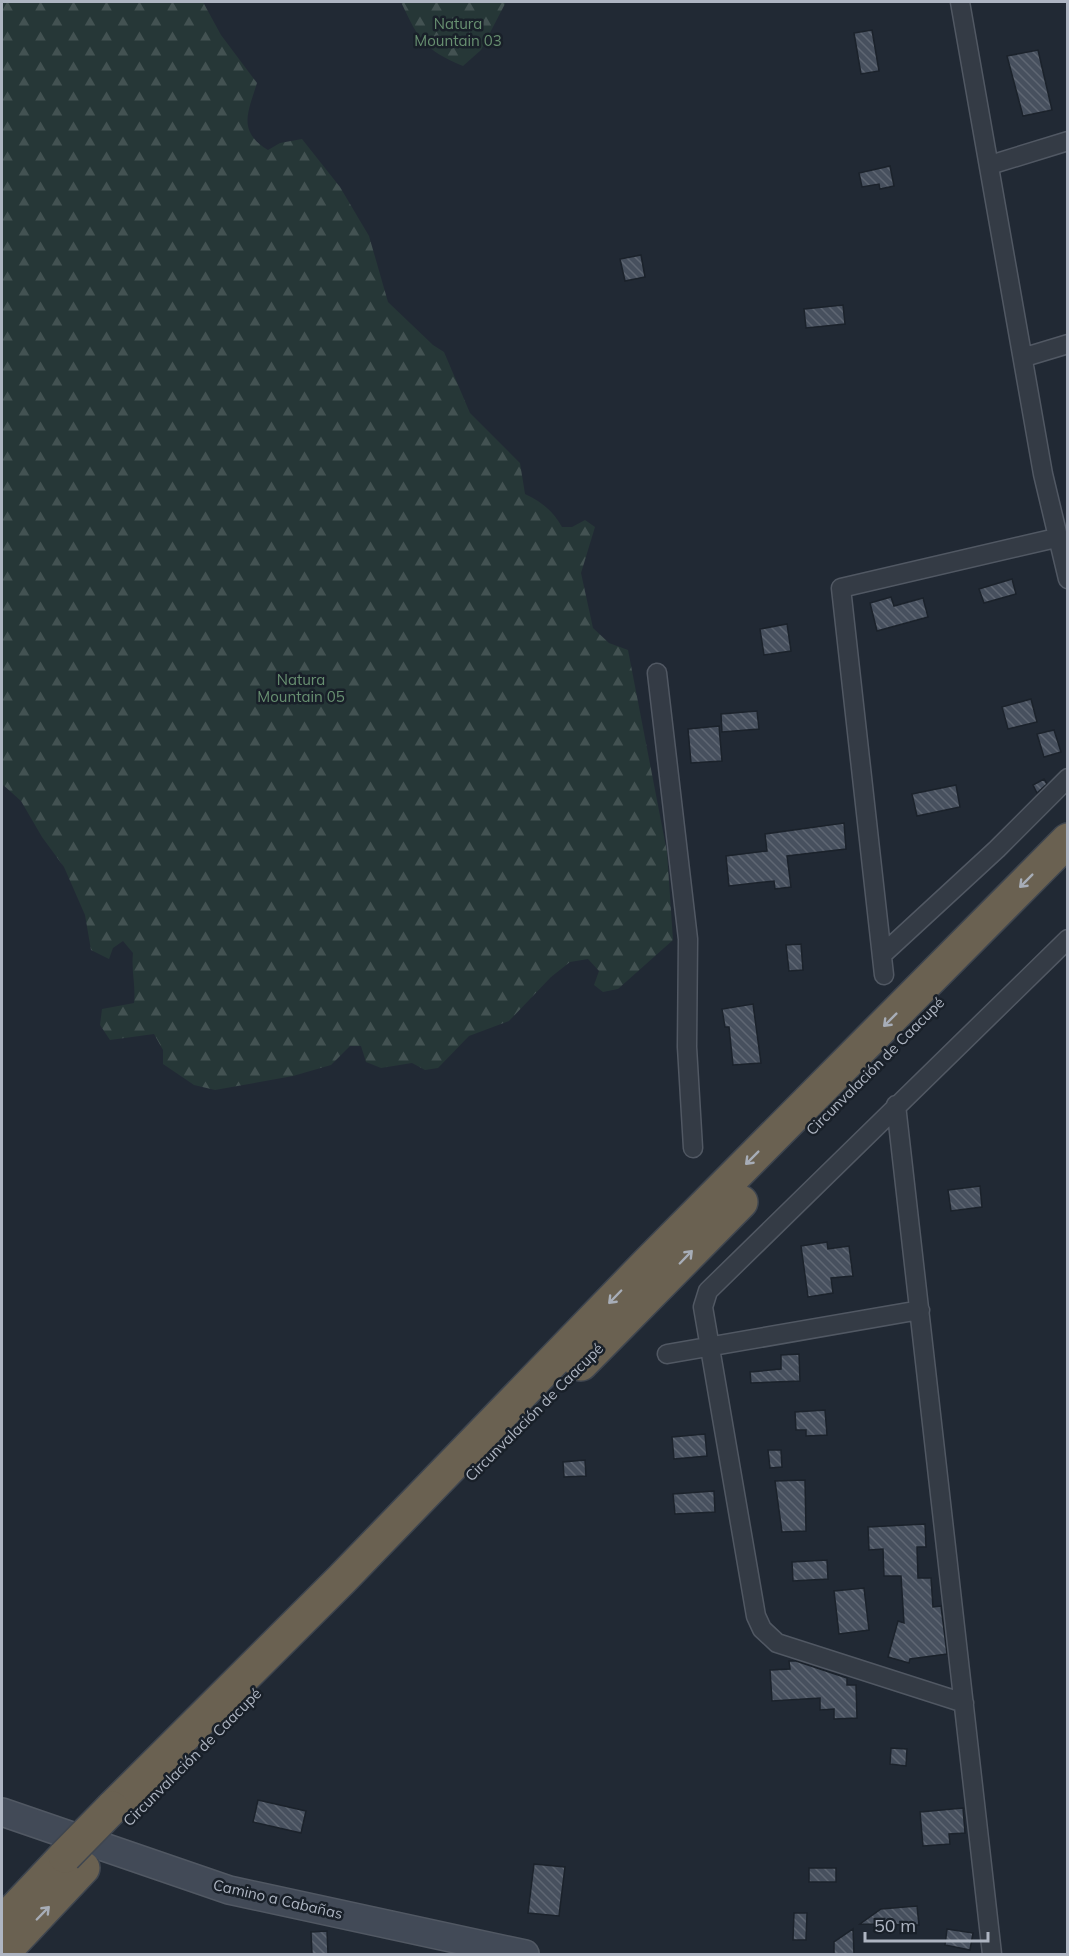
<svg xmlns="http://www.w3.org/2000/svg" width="1069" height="1956" font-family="Mulish,sans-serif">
	<defs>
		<pattern id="forest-firs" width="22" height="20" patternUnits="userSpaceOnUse" patternTransform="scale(1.5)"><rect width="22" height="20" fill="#263737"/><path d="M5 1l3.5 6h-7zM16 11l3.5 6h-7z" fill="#435252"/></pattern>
		<pattern id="building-back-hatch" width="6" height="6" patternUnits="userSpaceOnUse" patternTransform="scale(1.5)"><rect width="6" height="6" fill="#47505e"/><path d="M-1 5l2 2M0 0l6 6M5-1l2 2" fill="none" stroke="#5f6773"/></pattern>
	</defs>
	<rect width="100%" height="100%" fill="#212934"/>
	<path fill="url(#forest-firs)" d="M 2,2 L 203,2 L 221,35 L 257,83 C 248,112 237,131 268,150 L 280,143 L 302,139 L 340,187 L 369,236 L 388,302 L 433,345 L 444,352 L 470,413 L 520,463 L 525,494 C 542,502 553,511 562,527 L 572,527 L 585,520 L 595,527 L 581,573 L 593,628 L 609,643 L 628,650 L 667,852 L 673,940 L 618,989 L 603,992 L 594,985 L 599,971 L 588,959 L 570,962 L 551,977 L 509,1021 L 469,1036 L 438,1068 L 425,1070 L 412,1063 L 381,1068 L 366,1062 L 361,1046 L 350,1046 L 331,1065 L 293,1076 L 215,1090 L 194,1085 L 163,1064 L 163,1050 L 154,1034 L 110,1040 L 100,1025 L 102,1009 L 134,1003 C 136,986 131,970 133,953 L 123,941 L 113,948 L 109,959 L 91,950 L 85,915 L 64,867 L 42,837 L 21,801 L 2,784 Z
		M 401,2 L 506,2 L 481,50 L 463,66 C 423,49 419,40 401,2 Z"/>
	<path fill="url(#building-back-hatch)" stroke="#1b222b" stroke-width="1.5" d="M 872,30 L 879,71 L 861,74 L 854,33 Z
		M 1038,50 L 1052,110 L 1023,116 L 1007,56 Z
		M 890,166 L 894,186 L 880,189 L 879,184 L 862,187 L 859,173 Z
		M 641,255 L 645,277 L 625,281 L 620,259 Z
		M 843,305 L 845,324 L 806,328 L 804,309 Z
		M 1012,579 L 1016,594 L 984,603 L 979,589 Z
		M 891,597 L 894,606 L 923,598 L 928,617 L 877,631 L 870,603 Z
		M 787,624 L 791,651 L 764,655 L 760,629 Z
		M 1031,699 L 1037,722 L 1008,729 L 1002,707 Z
		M 757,711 L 759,729 L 722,732 L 721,714 Z
		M 719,726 L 722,761 L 691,763 L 688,729 Z
		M 1054,730 L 1061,752 L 1044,757 L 1037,734 Z
		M 1044,779 L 1047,784 L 1037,793 L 1033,785 Z
		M 956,785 L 960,807 L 917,816 L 912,794 Z
		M 844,823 L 846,849 L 787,856 L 791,887 L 775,889 L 774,881 L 729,886 L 726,856 L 767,851 L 765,834 Z
		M 801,944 L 803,970 L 789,971 L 786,945 Z
		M 753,1004 L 761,1063 L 733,1065 L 729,1027 L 725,1027 L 722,1009 Z
		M 980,1186 L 982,1207 L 951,1211 L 948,1190 Z
		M 827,1242 L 828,1249 L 849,1246 L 853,1276 L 831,1278 L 833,1293 L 808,1297 L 801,1246 Z
		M 799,1354 L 800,1381 L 751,1383 L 750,1372 L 781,1369 L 781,1355 Z
		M 825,1410 L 827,1435 L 806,1436 L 806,1430 L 796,1430 L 795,1412 Z
		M 705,1434 L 707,1456 L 674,1459 L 672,1437 Z
		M 768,1450 L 781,1450 L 782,1467 L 770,1468 Z
		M 585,1460 L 586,1476 L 564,1477 L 563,1462 Z
		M 805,1480 L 806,1531 L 782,1532 L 775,1481 Z
		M 714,1491 L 715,1512 L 675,1514 L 673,1494 Z
		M 925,1524 L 926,1547 L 917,1547 L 918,1578 L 931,1578 L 933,1607 L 941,1606 L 947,1654 L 910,1659 L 909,1663 L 888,1657 L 898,1621 L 904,1623 L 901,1576 L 884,1576 L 883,1549 L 869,1550 L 868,1527 Z
		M 827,1560 L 828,1579 L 793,1581 L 792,1562 Z
		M 864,1588 L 869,1630 L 839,1634 L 834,1591 Z
		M 789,1661 L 796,1661 L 847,1678 L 847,1685 L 856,1685 L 857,1718 L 834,1719 L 834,1709 L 820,1710 L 820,1698 L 772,1701 L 770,1670 L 790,1669 Z
		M 891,1748 L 907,1749 L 906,1766 L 890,1764 Z
		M 258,1800 L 306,1811 L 301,1833 L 253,1822 Z
		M 963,1808 L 965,1833 L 949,1834 L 950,1844 L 923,1846 L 920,1812 Z
		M 534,1864 L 565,1867 L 559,1916 L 528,1913 Z
		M 809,1868 L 836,1868 L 836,1882 L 809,1882 Z
		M 917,1906 L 919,1925 L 860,1924 L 881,1909 Z
		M 794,1913 L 807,1913 L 806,1940 L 793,1940 Z
		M 853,1929 L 854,1954 L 834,1954 L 834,1942 Z
		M 947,1929 L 973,1933 L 970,1950 L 945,1945 Z
		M 327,1931 L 328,1954 L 312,1954 L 311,1932 Z"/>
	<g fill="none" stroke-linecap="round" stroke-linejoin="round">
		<defs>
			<path id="street" d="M 960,2 L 1043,474 L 1068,579
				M 990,165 L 1068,141
				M 1025,357 L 1068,344
				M 657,673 L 688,939 L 687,1047 L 693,1148
				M 883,954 L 997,849 L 1068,778
				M 884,975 L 841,588 L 1056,538
				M 896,1105 L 992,1954
				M 667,1354 L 920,1310
				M 964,1703 L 777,1643 L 762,1629 L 756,1616 L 703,1307 L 708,1291 L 1068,939"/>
			<path id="secondary" d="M 2,1812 L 229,1890 L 525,1954"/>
			<path id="highway" d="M 581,1364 L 741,1202
				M 112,1808 L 342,1579 L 646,1265 L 1068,840
				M 2,1923 L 65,1856
				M 2,1954 L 83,1868"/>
		</defs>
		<use href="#street" stroke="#515863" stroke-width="21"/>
		<use href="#secondary" stroke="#515863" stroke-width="30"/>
		<use href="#highway" stroke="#3e454f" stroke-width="36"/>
		<use href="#street" stroke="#343b45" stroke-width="18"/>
		<use href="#secondary" stroke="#424a57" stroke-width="27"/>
		<use href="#highway" stroke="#6a6151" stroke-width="33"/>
		<defs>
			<path id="highway-bridge" d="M 65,1856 L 112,1808"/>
		</defs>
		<use href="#highway-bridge" stroke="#3e454f" stroke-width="36" stroke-linecap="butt"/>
		<use href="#highway-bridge" stroke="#6a6151" stroke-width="33"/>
	</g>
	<defs><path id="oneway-shaft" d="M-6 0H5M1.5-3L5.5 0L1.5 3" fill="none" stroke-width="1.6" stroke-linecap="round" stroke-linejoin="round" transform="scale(1.5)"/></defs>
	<g stroke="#a7adb7">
		<use href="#oneway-shaft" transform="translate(1026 881) rotate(135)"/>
		<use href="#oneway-shaft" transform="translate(890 1020) rotate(135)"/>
		<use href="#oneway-shaft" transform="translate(752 1158) rotate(135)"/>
		<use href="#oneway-shaft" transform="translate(686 1257) rotate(-46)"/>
		<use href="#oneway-shaft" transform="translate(615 1297) rotate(134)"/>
		<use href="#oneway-shaft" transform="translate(43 1913) rotate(-46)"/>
	</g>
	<g text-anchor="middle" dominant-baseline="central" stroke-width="5" stroke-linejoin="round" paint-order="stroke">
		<g font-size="15" fill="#689071" stroke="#192029">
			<text x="458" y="23">Natura<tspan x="458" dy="17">Mountain 03</tspan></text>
			<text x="301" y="679">Natura<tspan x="301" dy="17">Mountain 05</tspan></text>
		</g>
		<g font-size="15" fill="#aeb5c2" stroke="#192029">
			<text transform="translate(875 1066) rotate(-45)">Circunvalación de Caacupé</text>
			<text transform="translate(534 1412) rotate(-45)">Circunvalación de Caacupé</text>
			<text transform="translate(192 1757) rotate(-45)">Circunvalación de Caacupé</text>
			<text transform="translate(278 1899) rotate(13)">Camino a Cabañas</text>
		</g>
	</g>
	<rect width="1069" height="1956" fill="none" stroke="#aeb5c2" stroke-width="6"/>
	<path d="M865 1932v9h123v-9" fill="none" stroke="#aeb5c2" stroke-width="3"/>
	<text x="874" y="1932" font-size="18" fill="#aeb5c2" stroke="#192029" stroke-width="4.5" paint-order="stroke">50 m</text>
</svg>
